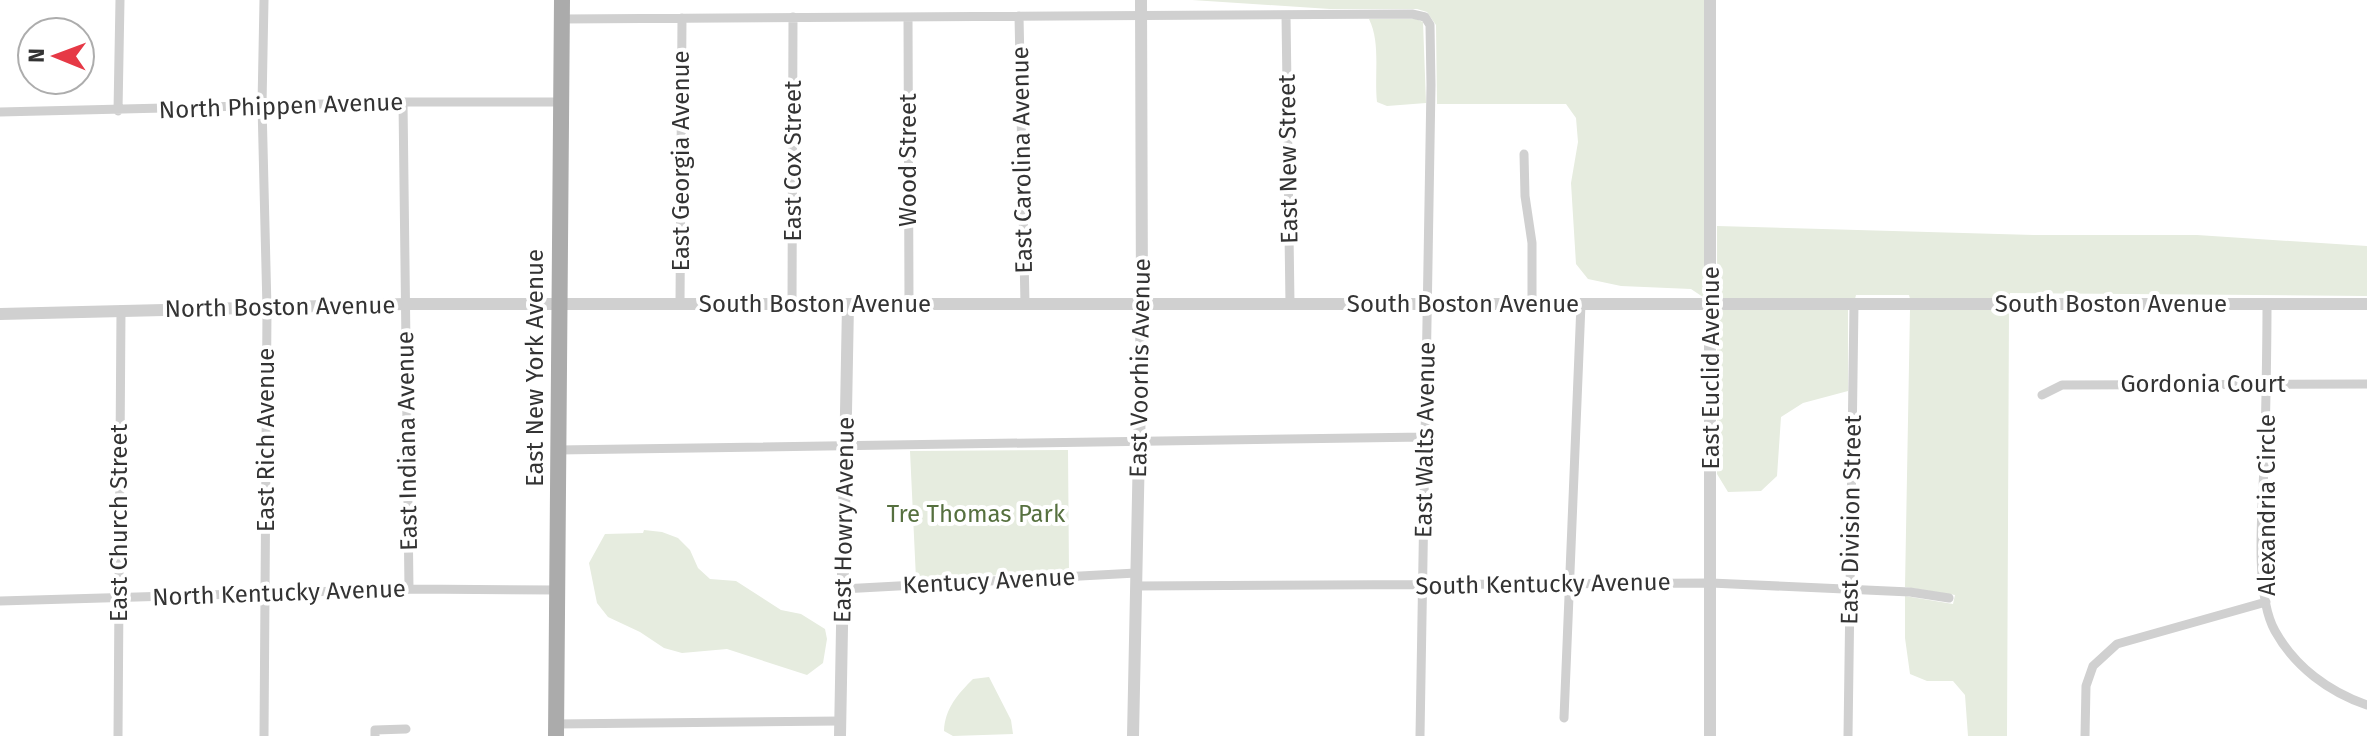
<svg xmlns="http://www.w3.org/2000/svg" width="2367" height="736" font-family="'Fira Sans',sans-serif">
	<rect width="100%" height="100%" fill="#fff"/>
	<path fill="#e6ecdf" d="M 1192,0 L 1705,0 L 1706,299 L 1691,289 L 1621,286 L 1588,279 L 1576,264 L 1571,183 L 1578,142 L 1576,118 L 1566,104 L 1437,104 L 1436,25 L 1427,12 L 1417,9 L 1330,9 Z
		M 1369,19 L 1416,19 L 1423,22 L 1426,103 L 1387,106 L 1377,102 C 1374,75 1381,43 1369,19 Z
		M 1717,226 L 2034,235 L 2197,235 L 2367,246 L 2367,296 L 2010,293 L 2009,299 L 1910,299 L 1909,295 L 1856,295 L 1855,299 L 1717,299 Z
		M 1717,309 L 1848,309 L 1848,391 L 1803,403 L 1781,417 L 1777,476 L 1761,491 L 1728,492 L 1717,474 Z
		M 1910,309 L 2009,309 L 2007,736 L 1968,736 L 1965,695 L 1953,681 L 1927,681 L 1910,674 L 1905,638 L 1905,596 L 1953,604 L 1955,595 L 1905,587 Z
		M 1068,450 L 1069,572 L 916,579 L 910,451 Z
		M 644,530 L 662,532 L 678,538 L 690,550 L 698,568 L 710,579 L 736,581 L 781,610 L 801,614 L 825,629 L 827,639 L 823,663 L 807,675 L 727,649 L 682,653 L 664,648 L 640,632 L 608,617 L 597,603 L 589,563 L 605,534 L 643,533 Z
		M 989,677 L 1011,720 L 1013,734 L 953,736 L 944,731 C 945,708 958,694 973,679 Z"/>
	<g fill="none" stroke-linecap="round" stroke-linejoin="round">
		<path stroke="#d0d0d0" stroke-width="9" d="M 264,0 L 262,105 L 267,309 L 264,736
			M 1286,15 L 1290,304
			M 1019,16 L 1025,304
			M 908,17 L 909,304
			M 562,19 L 1412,14 L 1425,17 L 1430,25 L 1431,85 L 1420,736
			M 403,102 L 409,589
			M 118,111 L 120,0
			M 0,112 L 403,102 L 561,102
			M 1524,154 L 1525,196 L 1532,243 L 1532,304
			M 680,304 L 682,18
			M 792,304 L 793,17
			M 2267,304 C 2267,351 2266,397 2265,444 C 2264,492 2252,590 2275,631 C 2295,667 2329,692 2367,705
			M 2042,395 L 2062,385 L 2367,384
			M 558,450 L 1425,437
			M 1136,586 L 1711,583 L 1910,592 L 1949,598
			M 842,589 L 1136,573
			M 0,601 L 409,589 L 557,590
			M 1564,718 L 1581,304
			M 556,724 L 840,721
			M 118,736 L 121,310
			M 375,736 L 375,730 L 406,729
			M 1848,736 L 1854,304
			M 2085,736 L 2086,686 L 2093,666 L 2117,644 L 2266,602"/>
		<path stroke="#d0d0d0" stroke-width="12" d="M 0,314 L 406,304 L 2367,304
			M 840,736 L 848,304
			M 1133,736 L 1142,304 L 1141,0
			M 1710,736 L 1710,0"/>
		<path stroke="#ababab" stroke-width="16" d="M 556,736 L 562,0"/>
	</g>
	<g text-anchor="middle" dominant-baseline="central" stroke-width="8" stroke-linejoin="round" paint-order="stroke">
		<g font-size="24" fill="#333" stroke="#fff">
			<text transform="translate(281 106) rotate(-2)">North Phippen Avenue</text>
			<text transform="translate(1288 159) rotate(-91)">East New Street</text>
			<text transform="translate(908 160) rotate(-90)">Wood Street</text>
			<text transform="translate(1022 160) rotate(-91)">East Carolina Avenue</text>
			<text transform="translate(681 161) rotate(-90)">East Georgia Avenue</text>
			<text transform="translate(793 161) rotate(-90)">East Cox Street</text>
			<text x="815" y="304">South Boston Avenue</text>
			<text x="1463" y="304">South Boston Avenue</text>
			<text x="2111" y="304">South Boston Avenue</text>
			<text transform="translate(280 307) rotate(-1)">North Boston Avenue</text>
			<text transform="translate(535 368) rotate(-90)">East New York Avenue</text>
			<text transform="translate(1140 368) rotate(-89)">East Voorhis Avenue</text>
			<text transform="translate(1711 368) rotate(-90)">East Euclid Avenue</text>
			<text x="2203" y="384">Gordonia Court</text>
			<text transform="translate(266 440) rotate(-90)">East Rich Avenue</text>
			<text transform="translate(1425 440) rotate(-89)">East Walts Avenue</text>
			<text transform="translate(407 441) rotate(-91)">East Indiana Avenue</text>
			<text transform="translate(2267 505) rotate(-90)">Alexandria Circle</text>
			<text transform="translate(844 520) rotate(-89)">East Howry Avenue</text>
			<text transform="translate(1851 520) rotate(-89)">East Division Street</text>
			<text transform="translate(119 523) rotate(-90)">East Church Street</text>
			<text transform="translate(989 581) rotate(-3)">Kentucy Avenue</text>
			<text transform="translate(1543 584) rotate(-1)">South Kentucky Avenue</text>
			<text transform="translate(279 593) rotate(-2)">North Kentucky Avenue</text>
		</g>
		<g font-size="24" fill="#56703f" stroke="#fff">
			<text x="976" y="514">Tre Thomas Park</text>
		</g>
	</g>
	<g transform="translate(56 56) rotate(271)"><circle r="38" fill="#ffffff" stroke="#adadad" stroke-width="2"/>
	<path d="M0-6L14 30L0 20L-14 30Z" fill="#e63946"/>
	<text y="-12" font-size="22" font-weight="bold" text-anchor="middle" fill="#333333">N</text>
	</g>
</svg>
